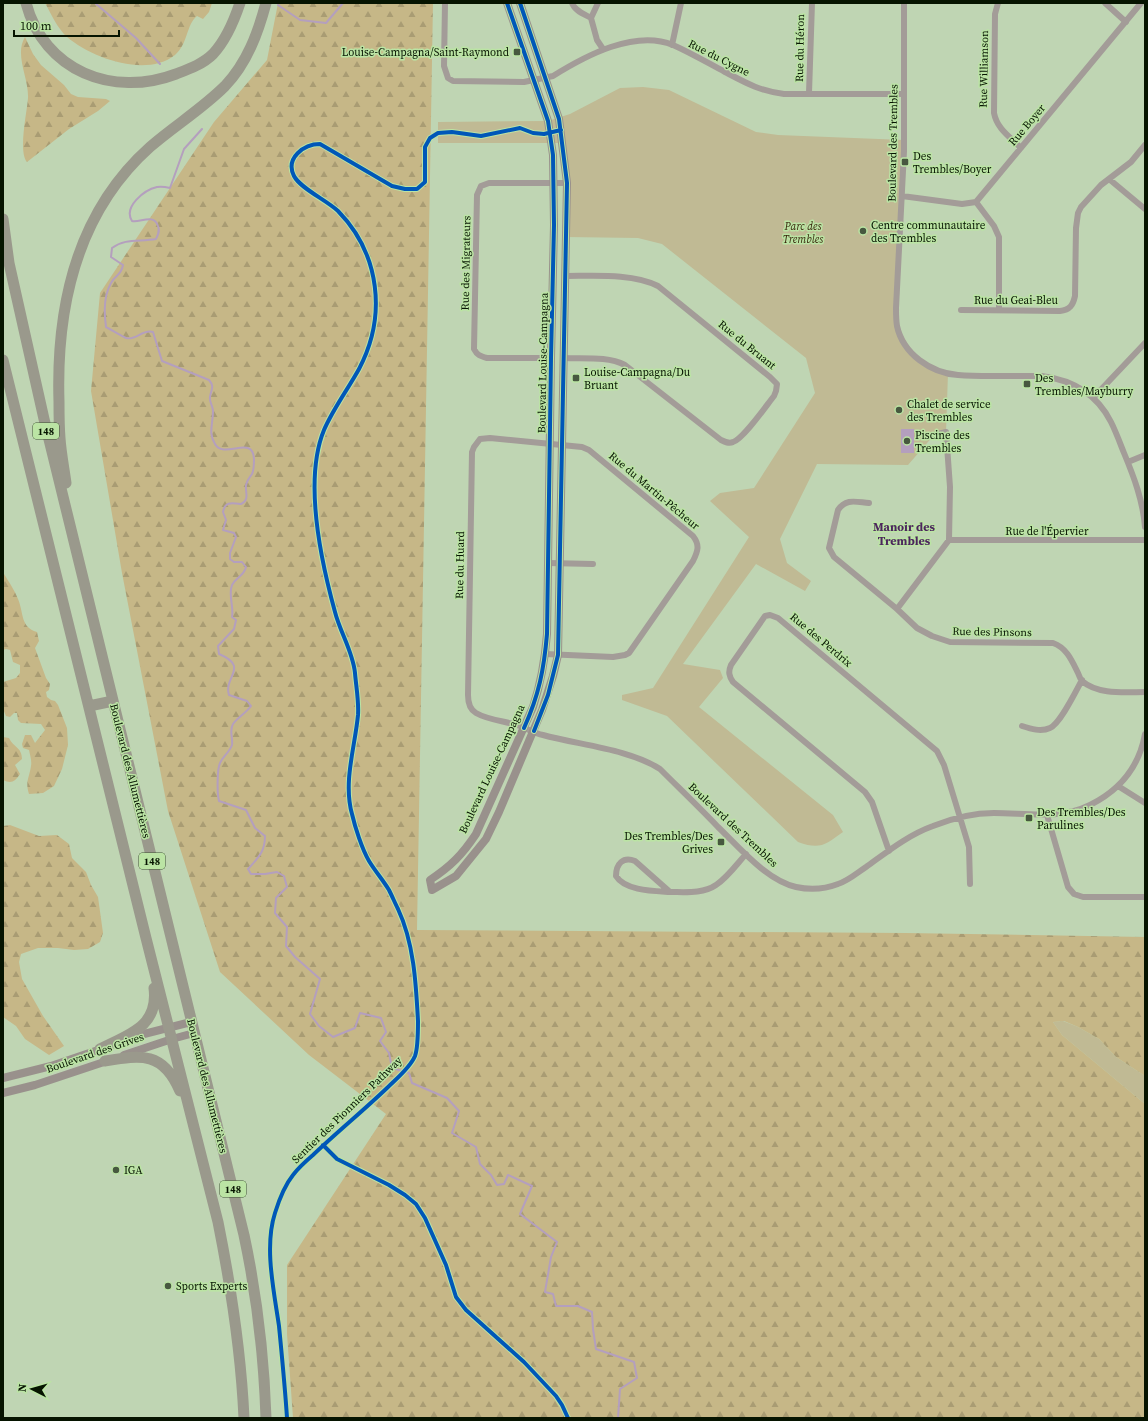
<svg xmlns="http://www.w3.org/2000/svg" width="1148" height="1421" font-family="'Source Serif 4',serif">
	<defs>
		<pattern id="forest-firs" width="22" height="20" patternUnits="userSpaceOnUse"><rect width="22" height="20" fill="#c6b787"/><path d="M5 1l3.5 6h-7zM16 11l3.5 6h-7z" fill="#a99c73"/></pattern>
	</defs>
	<rect width="100%" height="100%" fill="#bfd5b3"/>
	<path fill="#c0ba94" d="M 643,87 L 669,90 L 756,132 L 778,135 L 904,140 L 897,327 L 916,357 L 948,373 L 946,432 L 934,435 L 908,465 L 817,464 L 780,539 L 787,563 L 811,581 L 805,591 L 756,564 L 683,664 L 720,670 L 723,678 L 699,707 L 833,815 L 843,832 C 825,845 820,850 798,842 L 667,716 L 622,700 L 622,695 L 653,688 L 749,537 L 710,501 L 720,493 L 754,488 L 815,393 L 806,358 L 662,244 L 638,238 L 566,237 L 562,143 L 438,143 L 438,122 L 548,121 L 570,114 L 620,88 Z
		M 1063,1021 L 1078,1027 L 1099,1039 L 1116,1057 L 1145,1076 L 1145,1104 L 1062,1035 L 1053,1022 Z"/>
	<path fill="url(#forest-firs)" d="M 45,3 L 212,3 L 209,12 L 203,19 L 197,16 C 186,25 188,44 175,55 C 146,78 92,58 67,37 C 58,29 51,14 45,3 Z
		M 278,3 L 433,3 L 417,930 L 906,933 L 1145,937 L 1145,1076 L 1116,1057 L 1099,1039 L 1078,1027 L 1064,1021 L 1053,1022 L 1062,1035 L 1145,1104 L 1145,1418 L 293,1418 L 287,1334 L 287,1265 L 386,1114 L 309,1055 L 220,972 L 168,811 L 122,573 L 91,391 L 100,293 L 214,122 L 267,60 Z
		M 25,37 L 33,54 L 41,65 L 64,85 L 71,94 L 78,97 L 106,99 L 110,101 L 98,111 L 69,129 L 27,162 C 18,152 27,112 28,98 C 29,78 14,55 25,37 Z
		M 4,574 C 9,582 15,591 18,599 C 24,613 20,627 37,632 L 39,641 L 35,648 L 46,678 L 50,684 L 49,690 L 46,692 L 47,697 L 51,700 L 55,701 L 58,705 L 67,728 L 68,745 L 62,769 L 54,786 L 43,793 L 29,794 C 25,781 29,779 31,766 C 32,761 30,755 29,750 L 23,748 L 22,744 L 25,735 L 31,735 L 35,743 L 45,730 L 41,724 L 21,723 L 18,720 L 17,713 L 14,713 L 10,717 L 6,716 L 3,709 L 3,682 L 16,678 L 20,673 L 20,665 L 13,662 L 10,650 L 6,649 L 3,650 Z
		M 3,737 L 9,738 C 13,747 22,747 22,759 L 15,765 L 20,774 C 15,782 11,784 3,780 Z
		M 10,825 L 39,836 L 57,835 L 69,844 L 72,858 L 86,872 L 91,885 L 98,897 L 103,933 L 100,942 L 88,949 L 74,950 L 58,948 L 38,948 L 21,954 L 19,962 L 22,979 L 43,1016 L 64,1046 L 49,1055 L 25,1039 L 16,1026 L 3,1017 L 3,826 Z"/>
	<path fill="#b49fbe" d="M 901,429 L 914,429 L 914,453 L 901,453 Z"/>
	<g fill="none" stroke-linecap="round" stroke-linejoin="round">
		<path stroke="#b49fbe" stroke-width="2" d="M 95,3 L 136,38 L 160,64
			M 278,5 L 300,20 L 326,23 L 343,3
			M 202,129 L 184,149 L 170,188 C 166,187 162,186 157,187 C 144,190 123,207 132,221 C 140,223 154,213 158,226 C 160,231 158,235 156,239 C 140,242 125,238 112,248 L 111,257 L 123,265 C 121,276 115,275 111,283 C 104,295 104,313 106,327 C 112,330 119,335 126,338 C 136,341 142,329 153,332 L 162,361 L 209,380 C 215,387 211,389 210,397 C 209,402 213,406 213,411 C 213,424 208,433 215,444 C 224,460 253,434 254,459 C 254,464 254,470 252,474 C 249,478 247,480 246,485 C 245,492 250,500 241,504 C 232,503 225,501 223,512 L 226,520 L 223,530 L 234,533 L 236,537 L 230,553 L 230,559 L 234,562 L 242,562 L 246,567 C 244,576 236,577 232,585 C 228,595 234,606 232,617 L 236,620 L 234,629 L 218,646 L 219,654 C 250,667 223,677 229,695 L 247,701 L 251,706 C 246,713 238,717 233,724 C 229,730 233,738 232,745 C 229,753 223,756 220,763 C 217,769 217,794 219,801 L 246,810 L 255,828 L 265,836 C 265,852 258,858 248,869 L 251,874 L 265,874 L 277,872 L 284,876 L 287,887 L 276,898 L 275,913 L 287,927 L 286,946 L 295,957 L 320,979 L 310,1014 L 319,1026 L 333,1037 L 355,1028 L 360,1013 L 381,1018 L 386,1032 L 380,1041 L 389,1053 L 392,1068 L 409,1073 L 412,1083 L 447,1098 L 459,1111 L 452,1133 L 476,1147 L 480,1164 L 491,1175 L 497,1185 L 504,1184 L 508,1175 L 532,1186 L 520,1214 L 557,1242 L 551,1257 L 545,1292 L 553,1294 L 556,1306 L 578,1306 L 592,1312 L 593,1329 L 596,1349 L 634,1362 L 637,1378 L 620,1389 L 618,1418"/>
		<path stroke="#a39c98" stroke-width="6" d="M 445,3 L 444,66 L 448,78 L 453,81 L 524,82 L 553,76 C 585,56 635,29 673,45 C 691,53 708,63 725,72 C 746,83 760,91 784,94 L 904,94
			M 572,3 C 575,11 584,14 591,18
			M 598,3 L 591,18 L 597,40 L 603,49
			M 904,3 L 904,151 L 896,308 C 896,314 896,320 897,326 C 903,354 931,373 958,375 C 970,376 981,376 992,376 C 1009,376 1025,376 1042,376 C 1072,380 1097,394 1111,422 C 1116,432 1120,443 1124,453 C 1134,477 1143,501 1145,527
			M 998,3 L 995,14 L 994,113 C 997,129 1010,137 1021,148
			M 1105,3 L 1126,22
			M 672,45 L 681,3
			M 809,93 L 812,3
			M 1109,179 L 1145,209
			M 902,196 L 962,204 L 976,202 L 1141,3
			M 976,202 L 994,226 L 999,237 L 999,310
			M 961,310 L 1060,311 C 1070,310 1073,305 1075,296 L 1076,228 L 1078,213 L 1081,207 L 1101,185 L 1131,162 L 1145,145
			M 551,358 L 487,358 C 480,356 477,355 474,349 L 477,195 L 481,186 L 489,183 L 567,183
			M 564,358 C 584,359 607,356 625,365 L 721,440 C 725,442 729,444 733,442 C 743,439 766,406 774,396 L 776,391 L 777,384 L 770,377 L 658,286 C 633,273 594,276 565,276
			M 1093,398 L 1145,343
			M 1128,462 L 1145,455
			M 869,503 C 856,502 846,498 838,510 L 829,548 L 834,557 L 897,609 L 917,628 L 932,636 L 950,642 L 1053,643 C 1067,648 1072,661 1078,673 C 1079,675 1080,679 1082,681 C 1098,695 1125,692 1145,692
			M 949,540 L 1145,540
			M 548,563 L 593,564
			M 897,609 L 949,540 L 950,487 L 946,432 L 934,435
			M 545,654 L 613,657 L 625,655 L 629,653 L 693,561 C 698,551 700,545 693,536 L 589,450 L 582,447 L 490,438 L 480,439 L 474,447 L 472,452 L 468,695 C 468,702 469,709 476,713 C 488,720 504,721 517,725 C 526,728 534,733 543,735 C 579,745 629,749 660,769 C 679,788 699,807 718,827 C 739,847 766,880 796,887 C 810,890 825,889 838,884 C 848,881 857,873 866,867 C 887,852 908,835 933,826 C 953,818 973,813 994,813 C 1026,813 1060,820 1090,805 C 1120,790 1139,768 1145,734
			M 1022,726 C 1031,729 1041,732 1050,728 C 1060,724 1076,691 1082,680
			M 1118,786 L 1145,803
			M 1047,815 L 1068,887 L 1074,894 L 1083,897 L 1145,897
			M 889,851 L 872,802 L 865,792 L 733,682 C 729,676 728,672 731,665 L 765,616 L 770,615 L 778,618 L 937,751 L 944,765 L 969,847 L 970,884
			M 670,892 C 655,891 625,891 616,876 C 616,864 623,856 635,861 L 670,892 C 685,892 703,894 716,885 C 727,878 737,864 746,854"/>
		<path stroke="#99918c" stroke-width="8" d="M 507,3 L 548,121 L 553,155 L 554,225 L 551,358 L 547,634 C 545,659 541,683 533,707 L 476,834 C 462,855 451,866 430,880 L 432,890 L 456,876 L 486,839 L 499,812 L 542,710 L 553,676 L 558,655 L 567,183 L 559,119 L 520,3
			M 126,1040 L 144,1034 L 191,1022
			M 124,1055 L 172,1039 L 194,1033
			M 3,1078 L 51,1066 L 104,1048
			M 3,1093 L 35,1085 L 110,1060"/>
		<path stroke="#9a998c" stroke-width="11" d="M 26,3 C 44,71 113,98 176,74 C 189,69 203,64 213,54 C 226,40 234,21 240,3
			M 3,219 L 9,263 L 44,419 L 244,1235 C 257,1296 264,1356 266,1418
			M 3,360 L 146,938 L 218,1222 C 231,1287 241,1352 244,1418
			M 66,483 C 64,468 61,453 60,438 C 59,426 59,414 59,402 C 56,307 76,213 150,147 C 174,126 202,109 225,86 C 247,63 258,33 266,3
			M 89,706 L 113,701
			M 100,1049 C 128,1035 159,1027 154,988
			M 105,1061 C 141,1055 163,1051 180,1091"/>
		<defs>
			<path id="cycleway" d="M 507,3 L 548,121 L 553,155 L 554,225 L 551,358 L 547,634 C 544,669 539,695 524,728
				M 520,3 L 559,119 L 567,183 L 558,655 L 548,695 L 534,731
				M 323,1145 L 337,1159 L 389,1185 L 405,1195 L 416,1204 L 425,1218 L 446,1265 L 456,1297 L 466,1310 L 524,1362 L 556,1396 L 562,1405 L 568,1418
				M 287,1418 C 285,1387 282,1357 279,1326 C 274,1291 264,1247 275,1213 C 279,1200 285,1185 293,1175 C 299,1167 306,1161 313,1155 C 337,1132 363,1111 387,1088 C 396,1079 410,1068 415,1056 C 418,1048 418,1029 418,1021 C 416,984 414,943 398,909 C 395,903 392,896 389,890 C 383,880 375,871 369,861 C 362,849 355,827 352,814 C 343,782 355,747 358,715 C 359,701 356,686 355,673 C 353,652 340,632 335,612 C 321,561 303,481 324,430 C 333,409 348,389 359,369 C 387,316 380,254 338,211 C 326,200 300,188 294,176 C 285,158 304,144 320,144 L 392,186 L 405,189 L 417,189 L 425,182 L 425,147 L 430,138 L 438,133 L 452,132 L 481,136 L 520,128 L 533,133 L 544,134 L 561,130"/>
		</defs>
		<use href="#cycleway" stroke="#bbe4a4" stroke-width="6"/>
		<use href="#cycleway" stroke="#0057b8" stroke-width="4"/>
	</g>
	<g fill="#47583f" stroke="#bbe4a4" stroke-width="1.5">
		<rect x="513" y="48" width="8" height="8" rx="2"/>
		<rect x="901" y="158" width="8" height="8" rx="2"/>
		<circle cx="863" cy="231" r="4"/>
		<rect x="572" y="374" width="8" height="8" rx="2"/>
		<rect x="1023" y="380" width="8" height="8" rx="2"/>
		<circle cx="899" cy="410" r="4"/>
		<circle cx="907" cy="441" r="4"/>
		<rect x="1025" y="814" width="8" height="8" rx="2"/>
		<rect x="717" y="838" width="8" height="8" rx="2"/>
		<circle cx="116" cy="1170" r="4"/>
		<circle cx="168" cy="1286" r="4"/>
	</g>
	<g text-anchor="middle" dominant-baseline="central" stroke-width="3" stroke-linejoin="round" paint-order="stroke">
		<g fill="#bbe4a4" stroke="#3c5231" stroke-width="1">
			<rect x="33" y="423" width="26" height="16" rx="3"/>
			<rect x="139" y="853" width="26" height="16" rx="3"/>
			<rect x="220" y="1181" width="26" height="16" rx="3"/>
		</g>
		<g font-size="10" font-weight="bold" fill="#061400">
			<text x="46" y="431">148</text>
			<text x="152" y="861">148</text>
			<text x="233" y="1189">148</text>
		</g>
		<g font-size="11" fill="#061400" stroke="#bbe4a4">
			<text transform="translate(800 48) rotate(-89)">Rue du Héron</text>
			<text transform="translate(719 58) rotate(27)">Rue du Cygne</text>
			<text transform="translate(984 69) rotate(-89)">Rue Williamson</text>
			<text transform="translate(1027 125) rotate(-50)">Rue Boyer</text>
			<text transform="translate(893 143) rotate(-89)">Boulevard des Trembles</text>
			<text transform="translate(466 263) rotate(-89)">Rue des Migrateurs</text>
			<text x="1016" y="300">Rue du Geai-Bleu</text>
			<text transform="translate(747 345) rotate(39)">Rue du Bruant</text>
			<text transform="translate(543 363) rotate(-89)">Boulevard Louise-Campagna</text>
			<text transform="translate(654 491) rotate(40)">Rue du Martin-Pêcheur</text>
			<text x="1047" y="531">Rue de l'Épervier</text>
			<text transform="translate(460 565) rotate(-89)">Rue du Huard</text>
			<text transform="translate(992 632) rotate(1)">Rue des Pinsons</text>
			<text transform="translate(821 640) rotate(40)">Rue des Perdrix</text>
			<text transform="translate(492 769) rotate(-65)">Boulevard Louise-Campagna</text>
			<text transform="translate(130 771) rotate(76)">Boulevard des Allumettières</text>
			<text transform="translate(733 825) rotate(43)">Boulevard des Trembles</text>
			<text transform="translate(95 1053) rotate(-19)">Boulevard des Grives</text>
			<text transform="translate(207 1086) rotate(76)">Boulevard des Allumettières</text>
			<text transform="translate(347 1110) rotate(-44)">Sentier des Pionniers Pathway</text>
		</g>
		<g font-size="11" fill="#061400" stroke="#bbe4a4" text-anchor="start">
			<text x="509" y="52" text-anchor="end">Louise-Campagna/Saint-Raymond</text>
			<text x="913" y="156">Des<tspan x="913" dy="13">Trembles/Boyer</tspan></text>
			<text x="871" y="225">Centre communautaire<tspan x="871" dy="13">des Trembles</tspan></text>
			<text x="584" y="372">Louise-Campagna/Du<tspan x="584" dy="13">Bruant</tspan></text>
			<text x="1035" y="378">Des<tspan x="1035" dy="13">Trembles/Mayburry</tspan></text>
			<text x="907" y="404">Chalet de service<tspan x="907" dy="13">des Trembles</tspan></text>
			<text x="915" y="435">Piscine des<tspan x="915" dy="13">Trembles</tspan></text>
			<text x="1037" y="812">Des Trembles/Des<tspan x="1037" dy="13">Parulines</tspan></text>
			<text x="713" y="836" text-anchor="end">Des Trembles/Des<tspan x="713" dy="13">Grives</tspan></text>
			<text x="124" y="1170">IGA</text>
			<text x="176" y="1286">Sports Experts</text>
		</g>
		<g font-size="11" font-style="italic" fill="#3a280d" stroke="#bbe4a4">
			<text x="803" y="226">Parc des<tspan x="803" dy="13">Trembles</tspan></text>
		</g>
		<g font-size="12" font-weight="bold" fill="#4c265d" stroke="#bbe4a4">
			<text x="904" y="527">Manoir des<tspan x="904" dy="14">Trembles</tspan></text>
		</g>
	</g>
	<rect width="1148" height="1421" fill="none" stroke="#061400" stroke-width="8"/>
	<g transform="translate(32 1389) rotate(276)" stroke="#bbe4a4" stroke-width="3" paint-order="stroke">
	<path d="M0-3L7 15L0 10L-7 15Z" fill="#061400"/>
	<text y="-6" font-size="11" font-weight="bold" text-anchor="middle" fill="#061400">N</text>
	</g>
	<path d="M14 30v6h105v-6" fill="none" stroke="#061400" stroke-width="2"/>
	<text x="20" y="30" font-size="12" fill="#061400" stroke="#bbe4a4" stroke-width="3" paint-order="stroke">100 m</text>
</svg>
